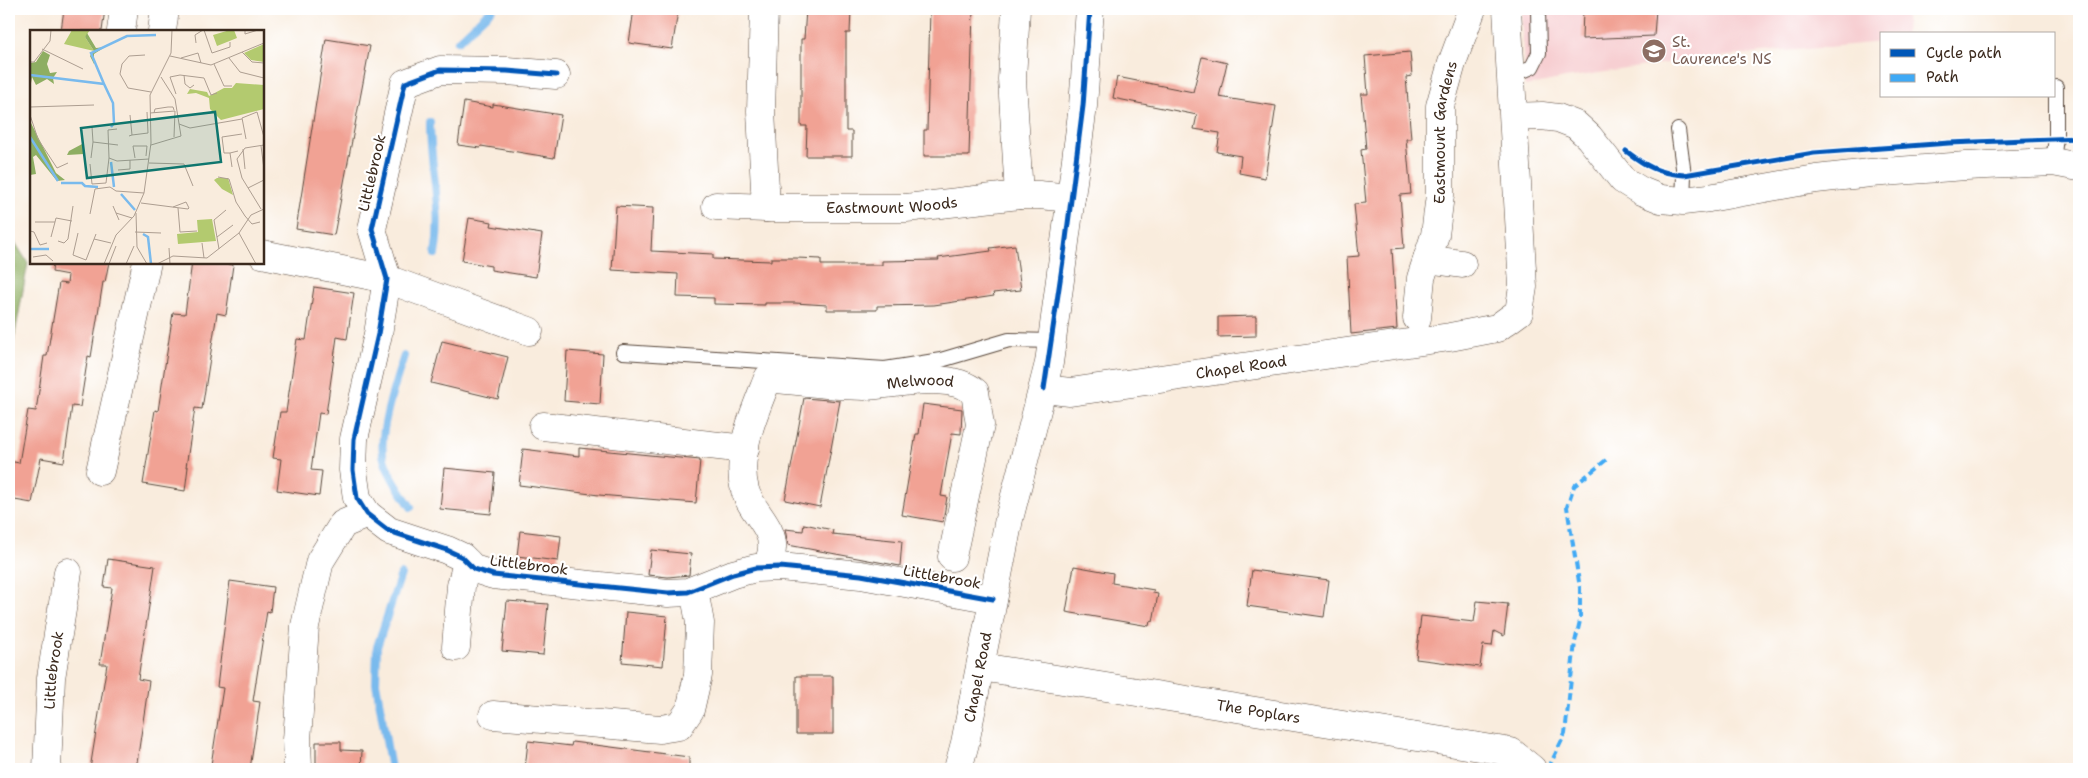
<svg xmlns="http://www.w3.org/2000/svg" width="2088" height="778" font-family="'Shantell Sans',sans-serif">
	<rect width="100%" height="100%" fill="#fff"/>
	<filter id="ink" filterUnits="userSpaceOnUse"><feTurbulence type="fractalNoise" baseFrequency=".02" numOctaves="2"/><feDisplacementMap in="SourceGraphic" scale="10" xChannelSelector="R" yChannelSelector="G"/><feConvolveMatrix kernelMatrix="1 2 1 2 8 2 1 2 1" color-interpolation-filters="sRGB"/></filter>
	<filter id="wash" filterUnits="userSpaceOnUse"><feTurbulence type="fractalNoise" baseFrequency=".0096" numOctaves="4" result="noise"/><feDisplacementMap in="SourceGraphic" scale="20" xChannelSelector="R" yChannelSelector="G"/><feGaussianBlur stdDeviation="1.12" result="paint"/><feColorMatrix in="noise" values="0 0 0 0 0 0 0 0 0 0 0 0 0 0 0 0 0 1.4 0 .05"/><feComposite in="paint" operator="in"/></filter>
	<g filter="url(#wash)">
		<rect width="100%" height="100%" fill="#f9ecdd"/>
		<path fill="#f7cfd2" d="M 1521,9 L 1907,9 L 1905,34 L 1882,34 L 1882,42 L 1687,60 L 1565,78 L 1525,86 Z"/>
		<path fill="#8eae62" stroke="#646c40" d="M 11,236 L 28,263 L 9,367 L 9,237 Z"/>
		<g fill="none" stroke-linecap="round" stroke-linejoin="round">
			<path stroke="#79baed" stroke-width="8" d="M 458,41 L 492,9
				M 430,122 C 430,168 443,209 435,254
				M 404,356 C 396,380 377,436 384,459 C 389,476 401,492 411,507
				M 391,769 L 376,683 L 377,647 L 401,574"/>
		</g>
		<g id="blocks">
			<path fill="#f1a294" d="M 64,9 L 105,9 L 102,31 L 61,31 Z
				M 634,9 L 663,9 L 678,11 L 672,49 L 629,43 Z
				M 806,9 L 851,9 L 850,33 L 846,33 L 846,131 L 852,131 L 852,156 L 806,156 L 807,126 L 801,126 L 801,39 L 804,39 Z
				M 930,9 L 973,9 L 969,156 L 924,156 L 924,130 L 927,130 Z
				M 1583,9 L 1656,9 L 1654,36 L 1582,39 Z
				M 326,39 L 370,46 L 334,235 L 296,229 Z
				M 1410,52 L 1412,76 L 1406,77 L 1411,139 L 1406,139 L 1411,194 L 1400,195 L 1404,248 L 1392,249 L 1397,329 L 1351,334 L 1347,257 L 1359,256 L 1354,204 L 1366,203 L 1361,150 L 1366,149 L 1361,94 L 1368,94 L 1365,56 Z
				M 1202,57 L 1227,63 L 1219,97 L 1276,106 L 1265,178 L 1239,173 L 1241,156 L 1217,152 L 1220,133 L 1194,129 L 1197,115 L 1113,98 L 1117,77 L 1193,92 Z
				M 464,102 L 493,107 L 493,104 L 561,115 L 554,158 L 481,146 L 480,148 L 458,145 Z
				M 616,206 L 653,208 L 651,251 L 713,254 L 713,259 L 771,261 L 771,258 L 796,258 L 821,259 L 821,265 L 882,265 L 882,261 L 939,260 L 938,258 L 991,251 L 990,248 L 1015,245 L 1021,290 L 993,293 L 994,296 L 934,305 L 877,306 L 877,310 L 827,310 L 827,305 L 795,303 L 765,303 L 765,305 L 714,304 L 714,298 L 677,297 L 678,274 L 612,270 Z
				M 469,218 L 492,222 L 491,226 L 542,234 L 536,277 L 491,270 L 491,266 L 462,261 Z
				M 53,262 L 109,262 L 105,282 L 103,282 L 91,357 L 88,356 L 80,407 L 72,406 L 64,462 L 41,458 L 32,503 L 9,499 L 9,461 L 19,463 L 28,410 L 36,411 L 44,356 L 47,356 L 59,283 L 67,284 L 68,275 L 52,272 Z
				M 192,262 L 214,262 L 233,265 L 226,315 L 217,313 L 202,409 L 195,408 L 186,467 L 188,467 L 185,491 L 143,484 L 155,410 L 158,411 L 173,313 L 185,314 Z
				M 314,287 L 354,293 L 347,339 L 337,337 L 326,414 L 319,413 L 311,470 L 322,471 L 319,496 L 277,490 L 281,459 L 273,458 L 280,412 L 286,412 L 297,339 L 306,340 Z
				M 1256,316 L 1256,336 L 1218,337 L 1218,317 Z
				M 442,341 L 508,357 L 498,399 L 431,383 Z
				M 567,351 L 603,354 L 600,404 L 564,401 Z
				M 804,398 L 840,401 L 820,507 L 785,500 Z
				M 923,404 L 962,409 L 961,434 L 952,433 L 941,496 L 947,497 L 943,522 L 902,515 L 916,434 L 919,434 Z
				M 579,448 L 700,460 L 696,503 L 599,495 L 519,485 L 523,449 L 579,456 Z
				M 444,468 L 495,473 L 491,514 L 440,509 Z
				M 804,524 L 833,530 L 832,534 L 902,541 L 900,566 L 788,545 L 785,529 L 803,531 Z
				M 520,531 L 561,536 L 558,561 L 517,556 Z
				M 651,550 L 691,554 L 689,575 L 668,577 L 648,575 Z
				M 108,559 L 155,566 L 138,679 L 149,681 L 136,769 L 90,769 L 107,664 L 100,664 L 112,588 L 104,587 Z
				M 1074,566 L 1113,573 L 1112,583 L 1154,590 L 1153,593 L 1158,594 L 1153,622 L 1150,621 L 1149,626 L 1066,612 Z
				M 1252,570 L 1329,580 L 1324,617 L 1247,606 Z
				M 230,581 L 273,587 L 270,612 L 267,611 L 253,701 L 260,702 L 250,769 L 211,765 L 223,688 L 217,687 Z
				M 507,601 L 548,604 L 543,655 L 502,651 Z
				M 1477,601 L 1508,604 L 1504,636 L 1494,631 L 1492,646 L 1483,645 L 1480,667 L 1416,659 L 1421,616 L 1474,622 Z
				M 626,612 L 667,616 L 663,666 L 622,662 Z
				M 796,676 L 833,676 L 833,734 L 796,734 Z
				M 528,741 L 571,746 L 572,742 L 689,757 L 689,769 L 525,769 Z
				M 316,742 L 341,742 L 341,750 L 362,751 L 361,769 L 316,769 Z"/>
		</g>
	</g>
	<g filter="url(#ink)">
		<use href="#blocks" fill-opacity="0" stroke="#58473b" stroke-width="1"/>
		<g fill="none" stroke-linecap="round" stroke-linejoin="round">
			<defs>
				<path id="service" d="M 1511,76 L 1532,67 L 1539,53 L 1538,9
					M 1678,130 L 1684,175 L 1683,201
					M 2053,162 L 2056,137 L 2056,87
					M 623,352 L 885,369 L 941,360 L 1009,340 L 1052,341"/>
				<g id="minor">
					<path d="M 1016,9 L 1012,79 L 1019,195"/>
					<path d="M 121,31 L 124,9"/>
					<path d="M 162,31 L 165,9"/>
					<path d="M 556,75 L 507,71 L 440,70 L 405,83 L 372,229 L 387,279 L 378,334 L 354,439 L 353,470 L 357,498 L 367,514 L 389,531 L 447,550 L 462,557 L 474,569 L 493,575 L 668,593 L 688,592 L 733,574 L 756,568 L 780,567 L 861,575 L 993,599"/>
					<path d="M 1514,117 L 1542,116 L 1558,118 L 1576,125 L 1589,137 L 1623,180 L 1641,191 L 1661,199 L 1683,201 L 1709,198 L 1816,179 L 1870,173 L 1966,166 L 2053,162 L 2079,167"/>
					<path d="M 716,206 L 766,208 L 761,111 L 764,9"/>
					<path id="s1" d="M 766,208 L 906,208 L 1019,195 L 1039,195 L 1071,198"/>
					<path d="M 262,254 L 387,279 L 529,331"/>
					<path d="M 1427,259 L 1462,264"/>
					<path id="s2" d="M 1417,318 L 1421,278 L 1435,235 L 1440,195 L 1440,106 L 1452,63 L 1472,9"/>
					<path id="s3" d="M 1044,389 L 1070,392 L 1450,337 L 1497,328 L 1519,312 L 1523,287 L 1507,9"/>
					<path d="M 543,426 L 745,449"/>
					<path d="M 100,471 L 147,262"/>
					<path id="s4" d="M 767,567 C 769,561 772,554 772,548 C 774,527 750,510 745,490 C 735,454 755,411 768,378 C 800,381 832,386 864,386 C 896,385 949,370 975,392 L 980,425 L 952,557"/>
					<path d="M 456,647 L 461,586 L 467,562"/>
					<path id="s5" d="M 981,667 L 1511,752 L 1532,769"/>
					<path d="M 493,715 L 660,729 L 679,726 L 690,710 L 698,675 L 700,623 L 694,590"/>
					<path id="s6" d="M 47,769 L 51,678 L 68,572"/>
					<path d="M 298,769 L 297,740 L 305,626 L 320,561 L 343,524 L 367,514"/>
				</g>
				<g id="tertiary">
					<path id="s7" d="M 958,769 L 965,743 L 1009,519 L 1049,363 L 1083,106 L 1090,9"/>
				</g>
			</defs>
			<use href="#service" stroke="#58473b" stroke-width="16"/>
			<use href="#minor" stroke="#58473b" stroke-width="29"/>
			<use href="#tertiary" stroke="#58473b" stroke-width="29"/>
			<use href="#service" stroke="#fff" stroke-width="14"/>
			<use href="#minor" stroke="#fff" stroke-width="28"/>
			<use href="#tertiary" stroke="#fff" stroke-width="28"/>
			<path stroke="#3fa9f5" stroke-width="4" stroke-dasharray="8 4" stroke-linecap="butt" d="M 1548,769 L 1565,734 L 1575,642 L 1580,621 L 1580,588 L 1567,507 L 1574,486 L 1606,460"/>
			<defs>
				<path id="cycleway" d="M 556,75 L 507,71 L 440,70 L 405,83 L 372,229 L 387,279 L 378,334 L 354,439 L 353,470 L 357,498 L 367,514 L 389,531 L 447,550 L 462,557 L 474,569 L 493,575 L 668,593 L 688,592 L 733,574 L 756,568 L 780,567 L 861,575 L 993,599
					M 1626,151 C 1647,167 1658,173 1684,175 L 1814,153 L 1949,143 L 2079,138
					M 1044,389 L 1065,247 L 1083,106 L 1090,9"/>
			</defs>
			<use href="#cycleway" stroke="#fff" stroke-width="8"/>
			<use href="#cycleway" stroke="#0057b8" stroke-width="5"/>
		</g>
	</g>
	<defs>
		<symbol id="school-disc" viewBox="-11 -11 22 22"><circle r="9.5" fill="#8d6e63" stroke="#fff"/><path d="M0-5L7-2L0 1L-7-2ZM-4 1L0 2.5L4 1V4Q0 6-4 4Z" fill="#fff"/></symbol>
	</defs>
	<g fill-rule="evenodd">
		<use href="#school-disc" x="1640" y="37" width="28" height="28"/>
	</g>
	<g text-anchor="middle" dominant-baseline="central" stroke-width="4.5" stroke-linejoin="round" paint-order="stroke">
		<g font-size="15" fill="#785e54" stroke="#fff" text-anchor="start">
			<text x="1672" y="42">St.<tspan x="1672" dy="17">Laurence's NS</tspan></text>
		</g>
		<g font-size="15" fill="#3b2a1e" stroke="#fff">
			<text stroke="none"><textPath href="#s2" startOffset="189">Eastmount Gardens</textPath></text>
			<text transform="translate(372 173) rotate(-77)">Littlebrook</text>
			<text stroke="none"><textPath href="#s1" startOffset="126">Eastmount Woods</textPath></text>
			<text stroke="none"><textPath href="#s3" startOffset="199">Chapel Road</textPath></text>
			<text stroke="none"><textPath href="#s4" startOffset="354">Melwood</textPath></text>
			<text transform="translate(529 565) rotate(7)">Littlebrook</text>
			<text transform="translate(942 577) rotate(10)">Littlebrook</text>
			<text stroke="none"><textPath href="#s6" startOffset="99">Littlebrook</textPath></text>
			<text stroke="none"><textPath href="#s7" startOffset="94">Chapel Road</textPath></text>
			<text stroke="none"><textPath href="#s5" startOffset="281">The Poplars</textPath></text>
		</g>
	</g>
	<g transform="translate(30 30)">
		<rect width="234" height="234" fill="#f9ecdd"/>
		<path d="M 42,0 L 60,0 L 55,7 L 64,21 L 34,14 ZM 200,0 L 204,0 L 207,8 L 187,16 L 183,5 ZM 234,14 L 234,32 L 221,30 L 214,23 ZM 206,53 L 234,55 L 234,79 L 191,90 L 180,79 L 179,68 L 166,63 L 157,64 L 160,59 L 177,62 L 179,66 L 194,58 L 202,58 ZM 187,148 L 198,148 L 203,165 L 192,159 L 184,150 ZM 182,189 L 186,211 L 148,214 L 147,204 L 168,202 L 167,190 Z" fill="#b3ca6f"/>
		<path d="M 57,3 L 66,18 L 75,17 L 64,24 L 64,34 L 60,26 L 64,21 L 55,7 ZM 13,21 L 20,25 L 17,34 L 20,43 L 27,42 L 23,48 L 24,54 L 17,49 L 6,55 L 2,47 L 0,59 L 0,33 L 6,32 ZM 0,91 L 26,143 L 35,150 L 27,151 L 6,125 L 3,127 L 6,144 L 0,145 ZM 54,113 L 54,124 L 37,125 L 39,121 Z" fill="#8eae62"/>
		<path fill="none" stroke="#79baed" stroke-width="2.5" d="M 0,45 L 74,54 L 83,73 L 84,93 L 81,97M 74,54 L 61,23 L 97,6 L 126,5M 0,107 L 28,151M 81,132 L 84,157M 31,153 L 52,153 L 55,156 L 68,157M 91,164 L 105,180M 113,204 L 118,207 L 121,234M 0,219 L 19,219"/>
		<path fill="none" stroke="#ad9e91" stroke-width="1" d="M 174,0 L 182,23 L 200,17 L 200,12M 215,0 L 215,4 L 228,0M 166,13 L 165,5 L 173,0M 12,19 L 53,39M 212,22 L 222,32 L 234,33M 115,25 L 99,26 L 92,34 L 90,44 L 98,58 L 121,62M 140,26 L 181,35 L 234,13M 151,28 L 168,23 L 171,33M 199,28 L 210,42 L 234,48M 0,32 L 4,32 L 20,11 L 21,0M 184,34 L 194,56 L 202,56M 154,45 L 155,54 L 160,58 L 164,55M 146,64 L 140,47 L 150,45 L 174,48 L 181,65 L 187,63M 0,77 L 64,75M 117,82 L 118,103M 120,83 L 145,81 L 144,107M 124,83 L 125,79 L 138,77 L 143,77 L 144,80M 0,85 L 8,109 L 27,138 L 38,133M 149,94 L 160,98 L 212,89M 62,97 L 63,112M 87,99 L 78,100 L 79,128 L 87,131 L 119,129M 102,105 L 118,103M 99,106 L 102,105 L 100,85M 216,109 L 212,88 L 227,82 L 234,107M 121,115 L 151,106 L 145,69 L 131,47M 231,116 L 234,139M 213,119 L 215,139M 200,123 L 194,123 L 192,107 L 212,104M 61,128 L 63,112 L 88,115M 105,128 L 103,116 L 117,116 L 116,126M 119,133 L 154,134 L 163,156M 60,134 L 62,154 L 76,153 L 79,128M 202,137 L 200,123 L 208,121M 88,140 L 100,139 L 100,130M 188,147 L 199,149 L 206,172 L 215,186 L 222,194 L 230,192M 218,158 L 234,150M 111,173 L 158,179 L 159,178 L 156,172 L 143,177M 83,176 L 89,190M 148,178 L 150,202 L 167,201M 231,179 L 212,148 L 207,129 L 215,118 L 234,115M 86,183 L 102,188M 106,183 L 107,217 L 117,234M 60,184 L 65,159 L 80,157 L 86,161 L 114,163M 5,192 L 25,192 L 26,188 L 42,191M 0,201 L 4,202 L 10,215 L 17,213M 105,202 L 131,203M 48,203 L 43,225 L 56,230 L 66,204M 209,203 L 226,234M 21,207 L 25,192M 187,207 L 203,195M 64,209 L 81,213M 28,211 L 34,213 L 38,209 L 43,176M 172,213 L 174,228M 139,218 L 140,234M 189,219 L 184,190 L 196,180M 3,227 L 16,225 L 23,231M 74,234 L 86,205 L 104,186 L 114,163 L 121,113 L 120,65 L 141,23 L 142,0M 79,234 L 86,216M 96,234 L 104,216M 127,234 L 143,226 L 177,228 L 209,203 L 221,185 L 234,179"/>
		<path fill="#0f766e" fill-opacity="0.15" stroke="#0f766e" stroke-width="2.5" d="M 185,82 L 191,132 L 57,148 L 51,98 Z"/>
		<rect width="234" height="234" fill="none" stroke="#3b2a1e" stroke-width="2.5"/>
	</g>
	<rect width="2088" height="778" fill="none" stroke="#fff" stroke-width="30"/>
	<rect x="1880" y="32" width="175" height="65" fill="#ffffff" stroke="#b1aaa5"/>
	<rect x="1890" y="49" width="25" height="8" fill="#0057b8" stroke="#b1aaa5"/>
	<text x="1926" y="58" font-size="15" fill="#3b2a1e">Cycle path</text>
	<rect x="1890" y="74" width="25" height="8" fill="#3fa9f5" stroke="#b1aaa5"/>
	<text x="1926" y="82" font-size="15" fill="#3b2a1e">Path</text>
</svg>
